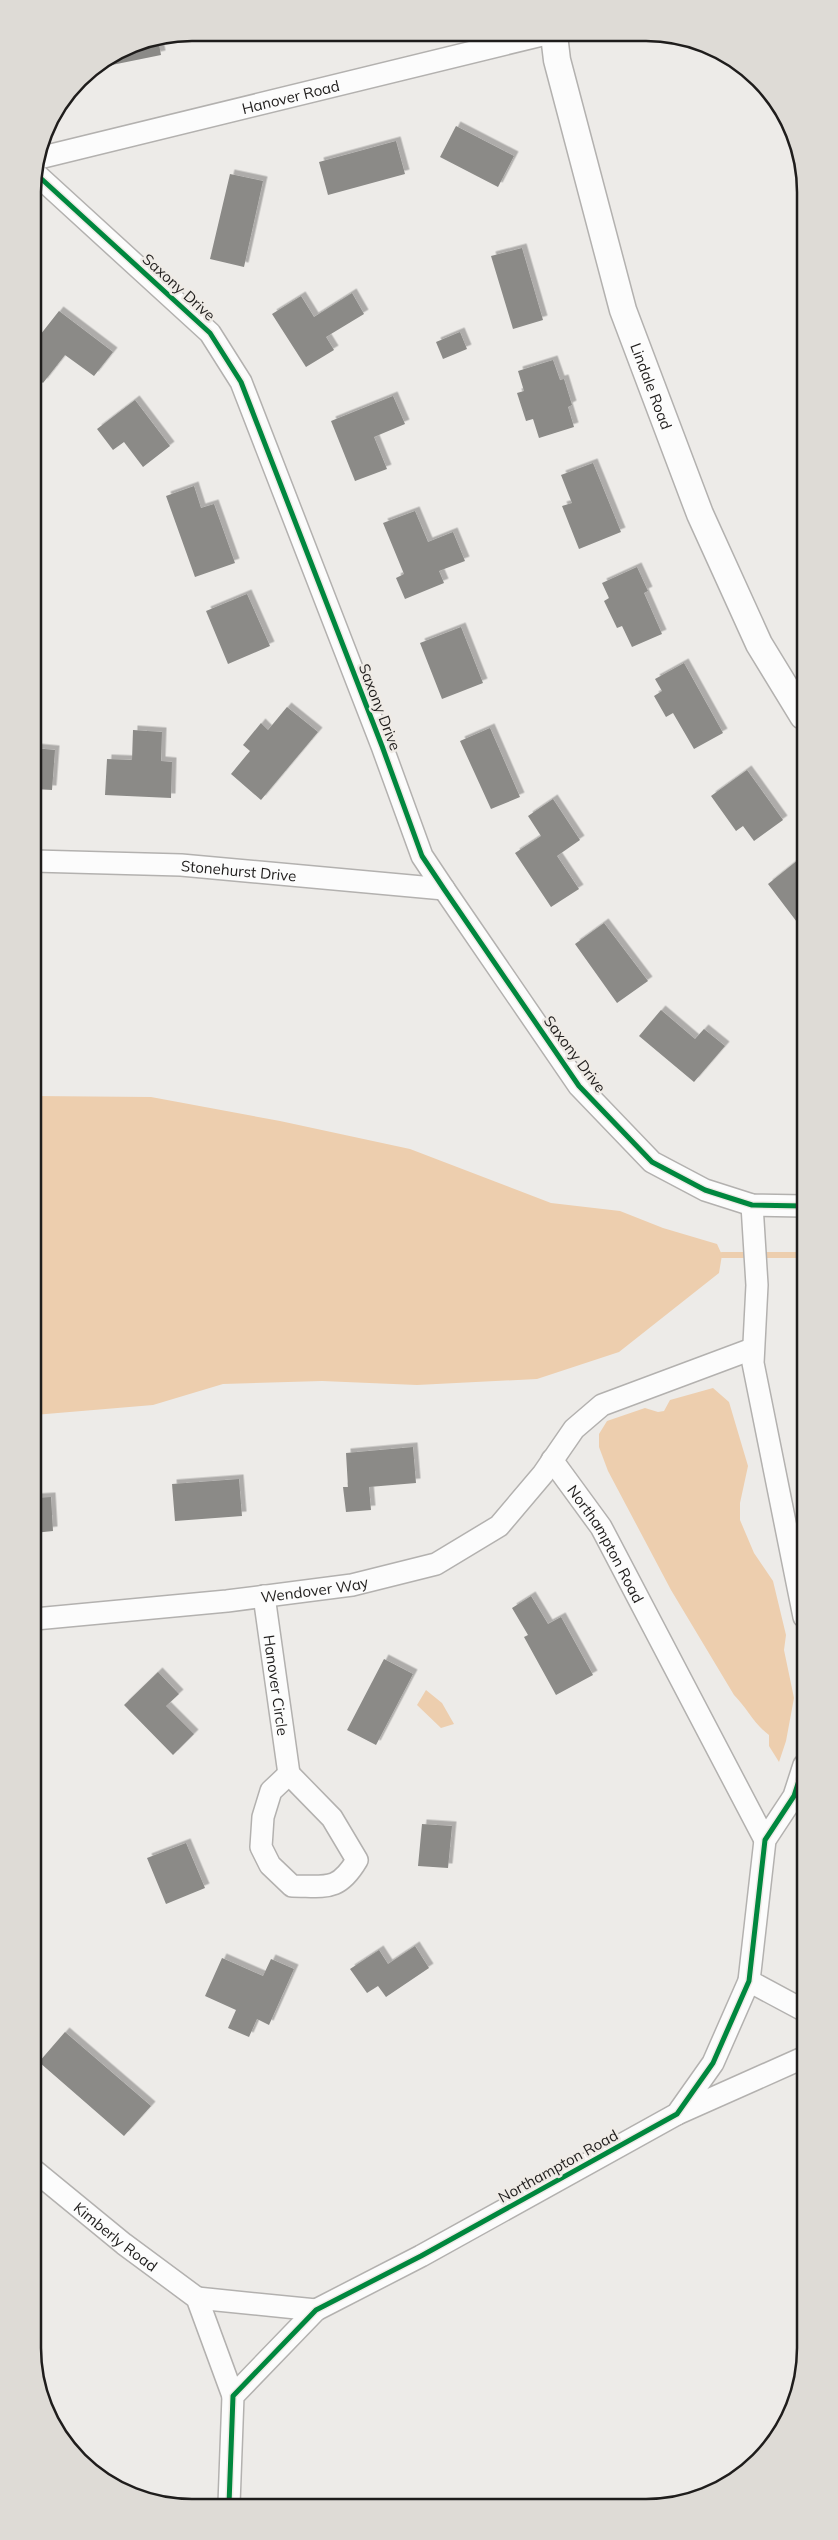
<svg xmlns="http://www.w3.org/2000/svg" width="838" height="2540" font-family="Mulish,sans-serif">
	<defs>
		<filter id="shadow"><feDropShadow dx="4.5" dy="-4.5" stdDeviation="0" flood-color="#0004"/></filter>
	</defs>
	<rect width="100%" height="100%" fill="#edebe8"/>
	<path fill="#edceae" d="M 34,1096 L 151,1097 L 280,1121 L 410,1149 L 551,1203 L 620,1211 L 663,1228 L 717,1244 L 722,1255 L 719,1273 L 619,1352 L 537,1379 L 417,1385 L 322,1381 L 223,1384 L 153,1405 L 34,1415 Z
		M 713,1388 L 729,1402 L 748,1466 L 740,1503 L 740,1520 L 754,1553 L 773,1581 L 786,1635 L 784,1650 L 794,1698 L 786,1741 L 779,1762 L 769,1746 L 769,1735 C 754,1724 747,1708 734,1695 L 671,1590 L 608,1471 L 599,1447 L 599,1434 L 607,1421 L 645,1408 L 658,1412 L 664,1411 L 670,1400 Z
		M 426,1690 L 442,1703 L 454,1724 L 441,1728 L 417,1705 Z"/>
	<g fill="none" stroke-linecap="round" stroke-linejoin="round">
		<path stroke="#edceae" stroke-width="6" d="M 722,1255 L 804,1255"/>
	</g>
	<path fill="#8b8a87" filter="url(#shadow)" d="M 158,39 L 161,55 L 97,68 L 131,45 Z
		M 456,126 L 514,156 L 498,187 L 440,157 Z
		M 396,141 L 405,174 L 328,195 L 319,162 Z
		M 230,174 L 263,181 L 244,267 L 210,259 Z
		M 522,248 L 543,320 L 513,329 L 491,256 Z
		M 352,293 L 364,314 L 326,337 L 334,350 L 306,367 L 272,314 L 301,296 L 314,317 Z
		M 59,311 L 113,352 L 94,376 L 65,355 L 43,383 L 33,375 L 33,344 Z
		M 460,332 L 467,349 L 443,359 L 436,342 Z
		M 553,360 L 560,380 L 564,379 L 572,405 L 568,407 L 574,427 L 539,438 L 533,419 L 526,421 L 517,393 L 524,391 L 518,371 Z
		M 393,396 L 405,424 L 374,437 L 387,469 L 355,481 L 331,421 Z
		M 135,400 L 170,446 L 143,467 L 124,442 L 113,450 L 97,429 Z
		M 593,463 L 621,532 L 579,549 L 562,506 L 572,503 L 561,475 Z
		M 194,486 L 201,508 L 214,504 L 235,563 L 195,577 L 166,496 Z
		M 415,511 L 428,542 L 453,532 L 465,561 L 439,571 L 444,583 L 405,599 L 396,578 L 404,574 L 383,523 Z
		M 637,567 L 648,591 L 644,593 L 662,634 L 632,647 L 622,626 L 617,628 L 604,601 L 609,598 L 602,583 Z
		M 247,594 L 270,646 L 228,664 L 206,611 Z
		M 461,627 L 483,683 L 442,699 L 420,643 Z
		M 684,663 L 723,733 L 694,749 L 673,713 L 666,717 L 654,696 L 662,691 L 655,679 Z
		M 287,707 L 318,732 L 261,800 L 231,774 L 250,751 L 243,745 L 261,723 L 268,730 Z
		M 490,728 L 520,797 L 491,809 L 460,741 Z
		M 133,730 L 162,732 L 161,761 L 172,762 L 171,798 L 105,795 L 107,759 L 132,760 Z
		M 34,748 L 55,750 L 52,790 L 34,789 Z
		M 747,770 L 783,820 L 754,841 L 743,826 L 736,831 L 711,796 Z
		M 553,799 L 580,840 L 557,856 L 579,889 L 551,907 L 515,853 L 541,836 L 528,816 Z
		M 803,856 L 803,930 L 768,884 Z
		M 604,923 L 648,981 L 617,1003 L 575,944 Z
		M 661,1010 L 695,1039 L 704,1029 L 725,1046 L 694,1082 L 639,1036 Z
		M 413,1447 L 416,1483 L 369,1487 L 371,1510 L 346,1512 L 343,1487 L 348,1487 L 346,1453 Z
		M 239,1479 L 242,1516 L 175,1521 L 172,1484 Z
		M 51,1497 L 53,1531 L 34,1533 L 34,1498 Z
		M 531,1596 L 548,1624 L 561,1617 L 593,1675 L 556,1695 L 524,1637 L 528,1635 L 512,1608 Z
		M 384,1659 L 413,1674 L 376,1745 L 347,1730 Z
		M 158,1672 L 179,1694 L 166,1706 L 194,1734 L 173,1755 L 124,1705 Z
		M 422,1824 L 452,1826 L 448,1868 L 418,1866 Z
		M 186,1843 L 205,1888 L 166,1904 L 147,1858 Z
		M 415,1946 L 429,1968 L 386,1997 L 378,1986 L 367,1993 L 350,1969 L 379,1950 L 388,1964 Z
		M 222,1958 L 263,1976 L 271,1959 L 294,1969 L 269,2025 L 257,2019 L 249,2037 L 228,2028 L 236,2010 L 205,1996 Z
		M 65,2032 L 151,2106 L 124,2136 L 39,2062 Z"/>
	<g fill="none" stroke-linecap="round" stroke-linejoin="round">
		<defs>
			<g id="minor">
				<path id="s1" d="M 39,158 L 542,35"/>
				<path d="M 35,173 L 210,333 L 241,382 L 382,746 L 422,856 L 444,889 L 579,1086 L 652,1162 L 705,1190 L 752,1205 L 804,1206"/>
				<path id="s2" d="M 34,861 L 181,865 L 444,889"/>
				<path d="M 752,1205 L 757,1285 L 753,1363 L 804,1617"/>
				<path id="s3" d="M 552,1460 L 601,1527 L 765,1840"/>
				<path id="s4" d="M 264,1596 L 289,1774"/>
				<path id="s5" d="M 35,1619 L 227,1601 L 352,1585 L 436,1564 L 499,1526 L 543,1474 L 574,1429 L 602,1405 L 752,1349"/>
				<path d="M 289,1774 L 332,1818 L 357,1860 C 338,1892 326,1886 292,1886 L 270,1865 L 261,1847 L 263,1817 L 271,1791 Z"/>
				<path d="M 749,1981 L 805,2011"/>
				<path d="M 677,2114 L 805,2057"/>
				<path id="s6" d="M 35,2171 L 124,2244 L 197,2298 L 233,2396"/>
				<path d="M 197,2298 L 316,2310"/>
				<path d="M 229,2504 L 233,2396 L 316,2310 L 421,2256 L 677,2114 L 713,2063 L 749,1981 L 765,1840 L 794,1796 L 804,1765"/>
			</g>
			<g id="tertiary">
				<path id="s7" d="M 554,35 L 557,60 L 623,310 L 700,514 L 759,644 L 803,716"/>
			</g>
		</defs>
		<use href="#minor" stroke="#b3b1af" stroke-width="24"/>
		<use href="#tertiary" stroke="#b3b1af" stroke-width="29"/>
		<use href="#minor" stroke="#fcfcfc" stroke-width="21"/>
		<use href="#tertiary" stroke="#fcfcfc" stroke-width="26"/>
		<defs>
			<path id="cycleway" d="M 35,173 L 210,333 L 241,382 L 382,746 L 422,856 L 444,889 L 579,1086 L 652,1162 L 705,1190 L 752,1205 L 804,1206
				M 229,2504 L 233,2396 L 316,2310 L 421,2256 L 677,2114 L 713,2063 L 749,1981 L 765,1840 L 794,1796 L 804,1765"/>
		</defs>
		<use href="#cycleway" stroke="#efebe6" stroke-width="8"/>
		<use href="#cycleway" stroke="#00873e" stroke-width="5"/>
	</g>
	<g text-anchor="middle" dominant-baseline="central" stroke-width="5" stroke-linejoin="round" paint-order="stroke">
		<g font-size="15" fill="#1f1d1c" stroke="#efebe6">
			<text stroke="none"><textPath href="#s1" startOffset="259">Hanover Road</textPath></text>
			<text transform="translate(179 287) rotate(42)">Saxony Drive</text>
			<text stroke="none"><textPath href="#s7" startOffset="365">Lindale Road</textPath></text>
			<text transform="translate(380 707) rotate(69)">Saxony Drive</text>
			<text stroke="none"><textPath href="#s2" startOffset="205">Stonehurst Drive</textPath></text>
			<text transform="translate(575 1054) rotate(53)">Saxony Drive</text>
			<text stroke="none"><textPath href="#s3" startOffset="100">Northampton Road</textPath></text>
			<text stroke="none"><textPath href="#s5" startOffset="281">Wendover Way</textPath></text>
			<text stroke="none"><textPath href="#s4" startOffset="90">Hanover Circle</textPath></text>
			<text transform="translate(558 2166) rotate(-29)">Northampton Road</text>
			<text stroke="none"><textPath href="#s6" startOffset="104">Kimberly Road</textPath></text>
		</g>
	</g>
	<path d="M0 0H838V2540H0ZM192 41H646A151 151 0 0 1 797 192V2348A151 151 0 0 1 646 2499H192A151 151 0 0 1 41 2348V192A151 151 0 0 1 192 41Z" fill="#dedbd6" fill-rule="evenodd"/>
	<path fill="none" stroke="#1f1d1c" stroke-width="2.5" d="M192 41H646A151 151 0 0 1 797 192V2348A151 151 0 0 1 646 2499H192A151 151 0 0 1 41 2348V192A151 151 0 0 1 192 41Z"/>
</svg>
